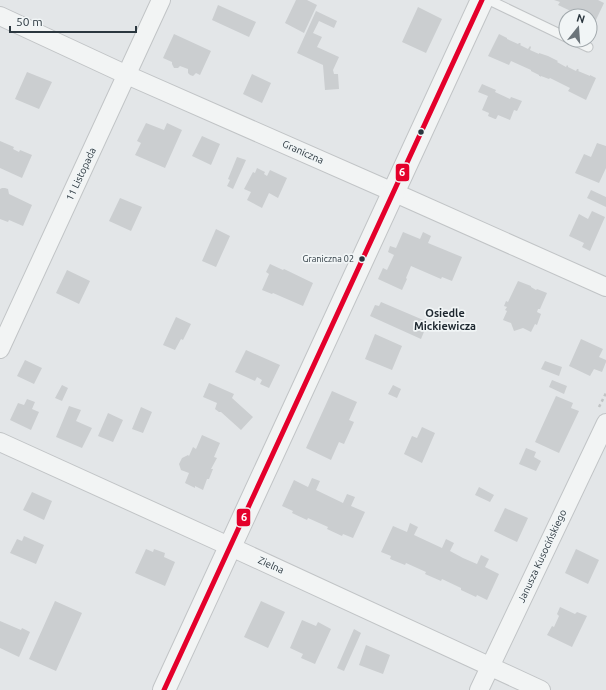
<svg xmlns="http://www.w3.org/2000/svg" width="606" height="690" font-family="Ubuntu,sans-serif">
	<rect width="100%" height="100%" fill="#e3e6e8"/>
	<path fill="#cbced0" d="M 296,0 L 307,0 L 317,5 L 304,33 L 285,23 Z
		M 554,0 L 598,0 L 604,3 L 595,22 L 590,20 L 590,16 L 583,16 L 584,14 L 578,11 L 577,14 L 558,5 L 560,2 Z
		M 218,5 L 256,22 L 249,37 L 212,20 Z
		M 418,7 L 442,19 L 426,53 L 402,42 Z
		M 316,11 L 337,21 L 334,28 L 319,21 L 313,33 L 322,37 L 317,47 L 339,57 L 333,70 L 334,74 L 338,74 L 339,89 L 325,90 L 323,65 L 297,53 Z
		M 174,34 L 211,51 L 200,75 L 196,73 L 193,76 L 190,75 L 188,73 L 188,69 L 180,66 L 178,68 L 174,68 L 172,64 L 172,62 L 163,58 Z
		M 499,34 L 507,38 L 507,39 L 518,44 L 519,43 L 520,43 L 521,44 L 520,45 L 528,49 L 530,46 L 531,47 L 530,50 L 539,54 L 539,53 L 548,56 L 558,61 L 557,62 L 566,67 L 567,65 L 568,66 L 568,67 L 576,71 L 577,69 L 578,69 L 579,70 L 578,71 L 590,76 L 590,75 L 596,78 L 586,100 L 568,91 L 570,88 L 550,78 L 549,79 L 541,76 L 541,77 L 540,76 L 539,76 L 539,75 L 531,71 L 531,70 L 511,61 L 509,65 L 488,56 Z
		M 27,72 L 52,82 L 39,109 L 15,99 Z
		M 252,74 L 271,83 L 262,103 L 243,94 Z
		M 482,84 L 496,90 L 495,92 L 510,99 L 511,97 L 522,101 L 517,111 L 514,110 L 510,120 L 498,115 L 496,119 L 495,119 L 488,116 L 489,113 L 482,110 L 488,96 L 478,92 Z
		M 146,123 L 164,130 L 167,123 L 182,130 L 165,168 L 135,155 L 141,143 L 137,141 Z
		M 202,136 L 220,144 L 211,165 L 192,156 Z
		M 0,141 L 14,147 L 13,149 L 19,152 L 20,150 L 32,155 L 22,178 L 0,168 Z
		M 597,143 L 606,146 L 606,168 L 599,183 L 575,173 L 584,154 L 591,157 Z
		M 237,157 L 246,160 L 233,189 L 227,186 L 230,180 L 228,179 Z
		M 257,168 L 265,172 L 264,174 L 267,176 L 270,170 L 287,178 L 278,198 L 269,193 L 262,208 L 247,200 L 251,192 L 244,189 L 253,172 L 255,173 Z
		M 2,188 L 5,188 L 8,189 L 9,194 L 32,205 L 23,226 L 9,220 L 8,222 L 0,219 L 0,189 Z
		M 591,190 L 606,197 L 606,207 L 587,198 Z
		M 120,198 L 142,207 L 131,231 L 109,221 Z
		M 592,211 L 605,217 L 590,251 L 582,247 L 584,243 L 569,236 L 579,214 L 588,219 Z
		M 216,229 L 230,236 L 216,267 L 202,261 Z
		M 403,232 L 420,239 L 423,232 L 431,236 L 428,243 L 462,257 L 452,281 L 442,277 L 441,279 L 411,266 L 406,278 L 407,279 L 402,290 L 378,279 L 383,268 L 387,270 L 394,255 L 388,252 L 390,246 L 396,248 Z
		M 270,264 L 283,270 L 284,269 L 313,283 L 303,306 L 273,293 L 272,294 L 262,290 L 269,274 L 266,272 Z
		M 67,270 L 90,281 L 79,304 L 56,293 Z
		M 518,281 L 531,286 L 531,287 L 536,290 L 537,289 L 547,293 L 540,309 L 538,309 L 537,312 L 541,314 L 537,325 L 535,324 L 531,332 L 523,328 L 514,331 L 511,323 L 503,320 L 507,311 L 505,310 L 507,307 L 504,306 L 506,301 L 508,302 Z
		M 381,302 L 428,322 L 421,339 L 370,316 L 375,305 L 379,306 Z
		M 176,317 L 191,324 L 183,340 L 181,339 L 175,350 L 163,345 Z
		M 375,334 L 402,346 L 392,370 L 365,359 Z
		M 581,339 L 603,349 L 599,357 L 606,360 L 606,362 L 602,372 L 594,369 L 590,376 L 569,366 Z
		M 246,350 L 280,365 L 269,388 L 260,384 L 262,380 L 257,377 L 255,381 L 235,372 Z
		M 25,360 L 42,368 L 34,384 L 17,376 Z
		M 545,361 L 562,367 L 559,376 L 541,369 Z
		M 552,380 L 567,386 L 564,394 L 549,387 Z
		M 209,383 L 234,394 L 232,398 L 253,417 L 241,430 L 221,412 L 219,412 L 215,409 L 217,403 L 203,397 Z
		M 62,385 L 68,388 L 62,401 L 55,398 Z
		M 393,385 L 401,389 L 397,398 L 388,394 Z
		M 332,391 L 357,402 L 349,420 L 354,422 L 344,444 L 339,442 L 331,460 L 306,448 Z
		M 556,396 L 573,403 L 571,408 L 579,411 L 559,453 L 535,442 Z
		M 27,399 L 35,402 L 32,409 L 39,412 L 31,430 L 10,420 L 18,403 L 24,405 Z
		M 69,406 L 81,410 L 76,421 L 92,428 L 82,448 L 56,437 Z
		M 141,407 L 152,412 L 143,433 L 132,429 Z
		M 108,413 L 123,420 L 113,442 L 98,436 Z
		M 422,427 L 435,433 L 422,463 L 404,454 L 412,436 L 417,438 Z
		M 202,435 L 220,443 L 214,457 L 217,458 L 211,469 L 213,469 L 209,479 L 207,479 L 203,490 L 195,486 L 195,488 L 185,483 L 189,473 L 181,470 L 179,464 L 182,458 L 188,455 L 189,456 L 193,447 L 196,449 Z
		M 526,448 L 536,452 L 534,457 L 541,461 L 536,471 L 519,464 Z
		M 312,478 L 320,481 L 316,490 L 343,503 L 347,494 L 355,497 L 351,506 L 365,512 L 353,538 L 343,534 L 342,536 L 327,529 L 328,527 L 308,518 L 307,520 L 292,513 L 293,511 L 282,506 L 294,480 L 308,487 Z
		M 479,487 L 494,495 L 490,502 L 475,495 Z
		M 32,492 L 52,501 L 44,520 L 23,510 Z
		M 505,508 L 528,518 L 517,542 L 494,531 Z
		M 410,523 L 418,527 L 414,535 L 442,548 L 446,539 L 454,543 L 450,551 L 463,558 L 477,564 L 481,555 L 489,559 L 485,567 L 499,574 L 487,600 L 477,595 L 476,597 L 461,590 L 461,588 L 442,579 L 441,581 L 425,574 L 426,572 L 406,563 L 405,565 L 390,559 L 391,556 L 381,552 L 393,526 L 407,532 Z
		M 24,536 L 44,545 L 36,564 L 10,553 L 17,539 L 22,541 Z
		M 146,549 L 153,552 L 154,549 L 165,553 L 164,557 L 175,562 L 165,586 L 135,573 Z
		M 576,549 L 599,560 L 588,584 L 565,573 Z
		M 55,601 L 82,613 L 56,671 L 29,659 Z
		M 261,601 L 285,612 L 268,648 L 244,637 Z
		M 560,607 L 575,614 L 577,612 L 587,616 L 572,647 L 547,635 L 552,626 L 554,627 L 559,616 L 557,614 Z
		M 302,620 L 316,626 L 318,622 L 331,629 L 315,664 L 301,658 L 303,654 L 290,648 Z
		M 0,621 L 21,630 L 22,628 L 30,632 L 19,657 L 0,648 Z
		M 354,629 L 361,633 L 344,671 L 337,668 Z
		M 366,645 L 390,655 L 383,674 L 359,665 Z"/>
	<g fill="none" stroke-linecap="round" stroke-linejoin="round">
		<defs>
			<path id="service" d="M 489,0 L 566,37
				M 573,40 L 588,47"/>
			<path id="minor" d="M 0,16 L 127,75 L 393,192 L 606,287
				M 0,349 L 161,0
				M 0,442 L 231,547 L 541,690
				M 479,690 L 606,423"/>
			<path id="tertiary" d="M 164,690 L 482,0"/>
		</defs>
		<use href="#service" stroke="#c1c4c6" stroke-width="11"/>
		<use href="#minor" stroke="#c1c4c6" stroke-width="20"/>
		<use href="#tertiary" stroke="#c1c4c6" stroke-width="24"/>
		<path stroke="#c2c5c6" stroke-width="2.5" stroke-dasharray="3 3" stroke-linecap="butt" d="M 599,407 L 606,393"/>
		<use href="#service" stroke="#f2f4f4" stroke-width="9"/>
		<use href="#minor" stroke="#f2f4f4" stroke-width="18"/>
		<use href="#tertiary" stroke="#f2f4f4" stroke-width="22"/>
		<defs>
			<path id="bus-1" d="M 164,690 L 482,0"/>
		</defs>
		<use href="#bus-1" stroke="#f1f5f6" stroke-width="8"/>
		<use href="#bus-1" stroke="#e4002b" stroke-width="5"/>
	</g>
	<g fill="#2b373f" stroke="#f1f5f6" stroke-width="1.5">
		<circle cx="421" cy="132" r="3.5"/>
		<circle cx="362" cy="259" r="3.5"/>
	</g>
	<g text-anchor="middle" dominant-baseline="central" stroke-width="3.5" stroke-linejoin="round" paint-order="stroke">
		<g font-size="9" fill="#2b373f" stroke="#f1f5f6" text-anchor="end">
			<text x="354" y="259">Graniczna 02</text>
		</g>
		<g font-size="10" fill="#2b373f" stroke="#f1f5f6">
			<text transform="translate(303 152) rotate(24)">Graniczna</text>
			<text transform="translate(81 174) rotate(-65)">11 Listopada</text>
			<text transform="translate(542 556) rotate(-65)">Janusza Kusocińskiego</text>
			<text transform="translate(271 565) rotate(25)">Zielna</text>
		</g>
		<g font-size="11" font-weight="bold" fill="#1e2830" stroke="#f1f5f6">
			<text x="445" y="313">Osiedle<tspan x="445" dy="13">Mickiewicza</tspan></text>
		</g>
	</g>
	<g stroke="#f1f5f6" stroke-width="1.5">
		<rect x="395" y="163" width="15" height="19" rx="4" fill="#e4002b"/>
		<rect x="236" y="508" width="15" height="19" rx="4" fill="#e4002b"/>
	</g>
	<g font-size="11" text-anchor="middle" font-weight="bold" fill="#fff">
		<text x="402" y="176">6</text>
		<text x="244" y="521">6</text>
	</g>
	<g transform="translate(578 28) rotate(17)"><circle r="19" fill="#f1f5f6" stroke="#a2a9ad"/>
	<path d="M0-3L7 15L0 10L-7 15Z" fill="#6b747a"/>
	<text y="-6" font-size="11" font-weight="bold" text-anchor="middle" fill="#2b373f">N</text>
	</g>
	<path d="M10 26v6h126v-6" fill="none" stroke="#2b373f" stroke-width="2"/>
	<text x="16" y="26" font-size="12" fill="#2b373f" stroke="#f1f5f6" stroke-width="3" paint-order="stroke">50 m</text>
</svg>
